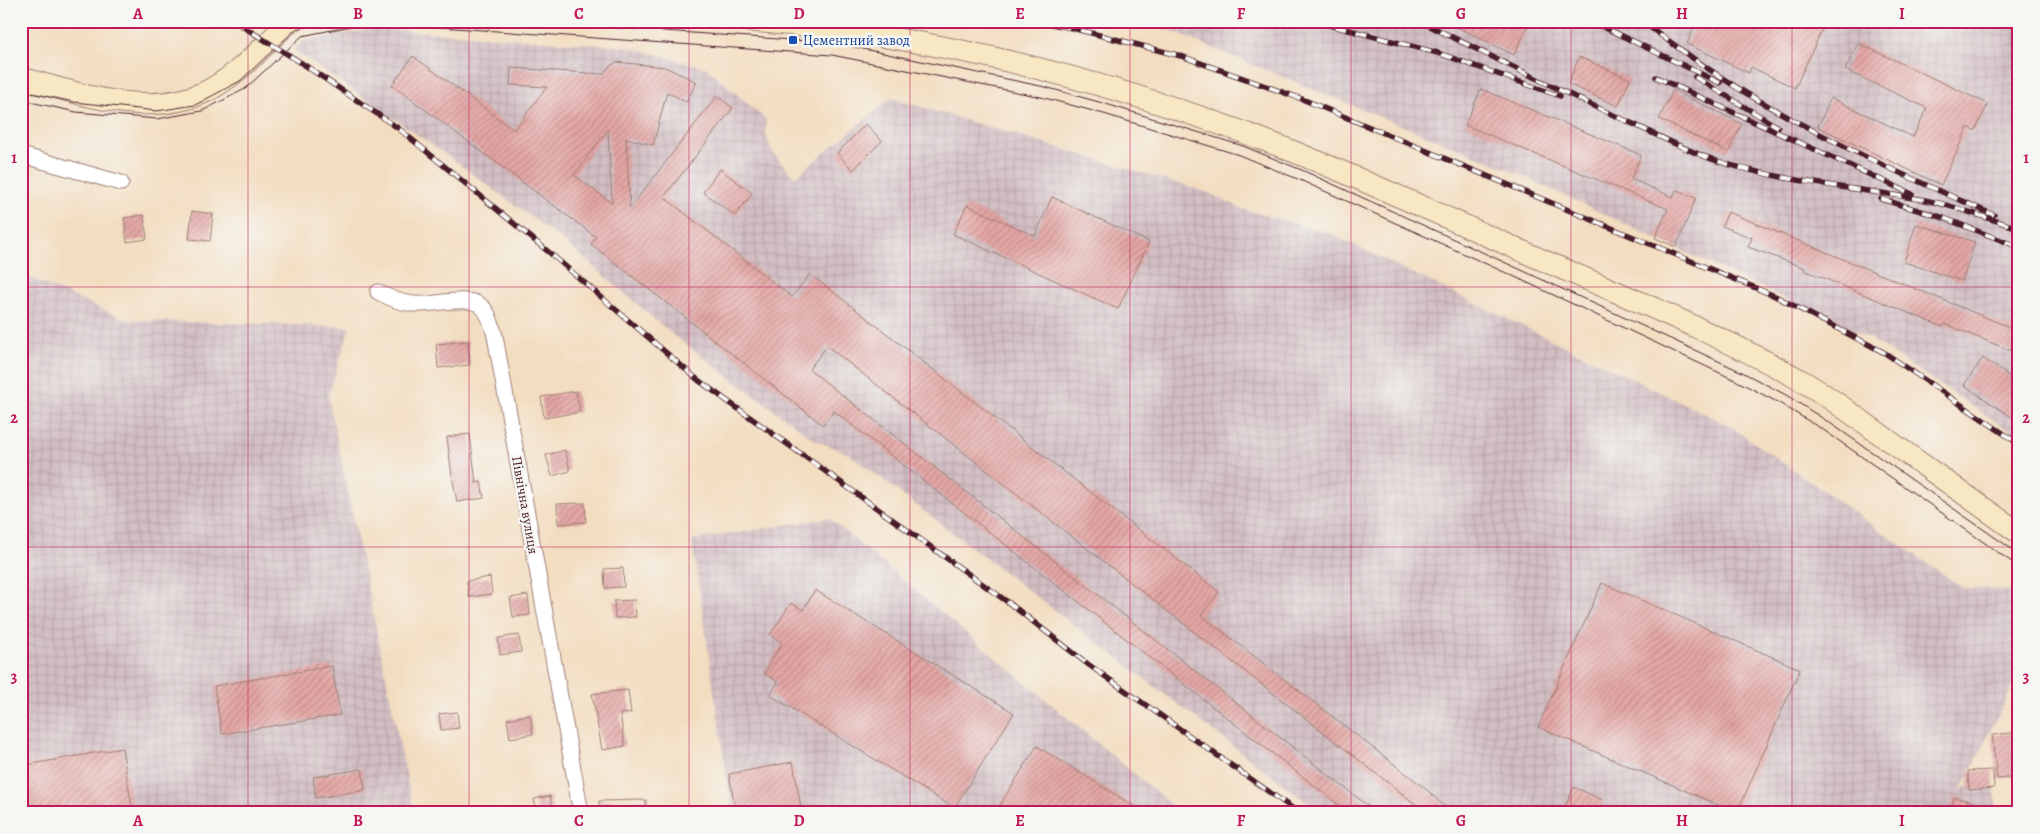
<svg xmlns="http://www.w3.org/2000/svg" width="2040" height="834" font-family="Alegreya,serif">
	<defs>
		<pattern id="industrial-grid" width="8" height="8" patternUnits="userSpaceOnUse" patternTransform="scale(1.25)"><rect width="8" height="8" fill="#d2bec3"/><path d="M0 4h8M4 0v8" fill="none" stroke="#b6a3a8"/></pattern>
		<pattern id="building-hatch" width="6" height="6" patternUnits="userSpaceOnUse" patternTransform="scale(1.25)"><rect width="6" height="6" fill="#e4a7a5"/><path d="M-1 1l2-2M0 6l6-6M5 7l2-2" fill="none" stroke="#bb8787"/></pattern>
	</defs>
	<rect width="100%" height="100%" fill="#f6f6f2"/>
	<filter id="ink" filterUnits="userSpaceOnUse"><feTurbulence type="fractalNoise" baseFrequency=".02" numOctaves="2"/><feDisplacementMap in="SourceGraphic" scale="10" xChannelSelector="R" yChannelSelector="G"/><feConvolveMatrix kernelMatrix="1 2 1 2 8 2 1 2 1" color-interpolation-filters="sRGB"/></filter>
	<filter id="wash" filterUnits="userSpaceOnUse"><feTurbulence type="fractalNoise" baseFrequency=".0096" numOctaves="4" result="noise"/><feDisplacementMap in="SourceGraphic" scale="20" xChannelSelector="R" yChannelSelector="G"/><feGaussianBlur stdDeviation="1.12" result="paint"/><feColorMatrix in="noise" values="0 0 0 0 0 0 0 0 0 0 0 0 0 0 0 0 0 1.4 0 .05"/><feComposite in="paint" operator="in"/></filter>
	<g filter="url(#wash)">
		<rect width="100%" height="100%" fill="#f3ddc0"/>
		<path fill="url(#industrial-grid)" d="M 1146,21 L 2019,21 L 2019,437 L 1871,339 L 1508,169 Z
			M 386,29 L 628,47 L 707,68 L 766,120 L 765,132 L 773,153 L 795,177 L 891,98 L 1206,192 L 1243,209 L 1329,233 L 1730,426 L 1963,588 L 2008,590 L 2019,598 L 2019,674 L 1961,790 L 1968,785 L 1969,790 L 1994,788 L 1997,813 L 1321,813 L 849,454 L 815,440 L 673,335 L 565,242 L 448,156 L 294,50 L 302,41 L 366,30 Z
			M 21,274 L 127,320 L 350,327 L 328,396 L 414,813 L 21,813 Z
			M 829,518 L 1181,813 L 732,813 L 692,540 Z"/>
		<g id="blocks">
			<path fill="url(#building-hatch)" fill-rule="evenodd" d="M 1445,21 L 1519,21 L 1528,26 L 1514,55 Z
				M 1697,21 L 1826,21 L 1795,88 L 1751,67 L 1749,73 L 1687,44 Z
				M 1858,43 L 1988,104 L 1975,131 L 1968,127 L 1941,185 L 1818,127 L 1831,98 L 1913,137 L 1927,108 L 1845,70 Z
				M 413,56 L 514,130 L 547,87 L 510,85 L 511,68 L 603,74 L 609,67 L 616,62 L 665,67 L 697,82 L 686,102 L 667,92 L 653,145 L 626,138 L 630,208 L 717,96 L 733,108 L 664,197 L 792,297 L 810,274 L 1219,592 L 1201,615 L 1426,789 L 1451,813 L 1427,813 L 827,346 L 809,369 L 1377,813 L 1349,813 L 834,411 L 823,425 L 591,244 L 596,237 L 392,85 ZM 608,129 L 612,203 L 574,175 Z
				M 1579,57 L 1630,79 L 1618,106 L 1568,84 Z
				M 1481,89 L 1641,155 L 1631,179 L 1673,197 L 1676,190 L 1696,198 L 1676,247 L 1655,238 L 1668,209 L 1465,125 Z
				M 1673,90 L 1742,124 L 1728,152 L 1659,119 Z
				M 866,124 L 882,141 L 853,170 L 837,153 Z
				M 720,169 L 752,193 L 735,216 L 703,192 Z
				M 1052,197 L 1149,242 L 1118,309 L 953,234 L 967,205 L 1035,236 Z
				M 192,211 L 213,214 L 210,241 L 189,239 Z
				M 1728,212 L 2019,331 L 2019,354 L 1945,324 L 1943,327 L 1804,270 L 1805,268 L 1748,247 L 1752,238 L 1722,226 Z
				M 144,215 L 147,239 L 127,242 L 124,218 Z
				M 1916,224 L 1975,242 L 1962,281 L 1904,262 Z
				M 468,341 L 470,365 L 438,368 L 436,344 Z
				M 1983,358 L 2019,383 L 2019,422 L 1964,385 Z
				M 576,391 L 580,412 L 544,418 L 541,397 Z
				M 470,434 L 476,483 L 481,482 L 484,498 L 457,502 L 452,476 L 447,437 Z
				M 565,450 L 570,471 L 552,476 L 546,455 Z
				M 585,503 L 586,522 L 558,524 L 557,504 Z
				M 623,568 L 624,587 L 605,588 L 604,569 Z
				M 490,577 L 492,594 L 469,597 L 467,581 Z
				M 1602,583 L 1800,669 L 1737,813 L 1538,727 Z
				M 815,590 L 1014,713 L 954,808 L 770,695 L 778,682 L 764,673 L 782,643 L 770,635 L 791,603 L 803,610 Z
				M 528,595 L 530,615 L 513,617 L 510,598 Z
				M 635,600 L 636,617 L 615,618 L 614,601 Z
				M 519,635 L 521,652 L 500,655 L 498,638 Z
				M 332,666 L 340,715 L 222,734 L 214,686 Z
				M 628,690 L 631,713 L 620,714 L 625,746 L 602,750 L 592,694 Z
				M 457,712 L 459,728 L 441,730 L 439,714 Z
				M 530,715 L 533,734 L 510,738 L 507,719 Z
				M 2019,732 L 2019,777 L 1997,779 L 1992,735 Z
				M 1037,746 L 1145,813 L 995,813 Z
				M 122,748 L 133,813 L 21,813 L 21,766 Z
				M 793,762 L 802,813 L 736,813 L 729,774 Z
				M 362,769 L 365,790 L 316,798 L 313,777 Z
				M 1993,770 L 1994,788 L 1969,790 L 1968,771 Z
				M 1574,787 L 1603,800 L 1598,813 L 1562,813 Z
				M 550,796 L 553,813 L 537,813 L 534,799 Z
				M 1954,797 L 1973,802 L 1970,813 L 1950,813 Z
				M 646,800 L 646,813 L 599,813 L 599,801 Z"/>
		</g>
	</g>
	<g filter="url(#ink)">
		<use href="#blocks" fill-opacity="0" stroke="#9e7e76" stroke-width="1"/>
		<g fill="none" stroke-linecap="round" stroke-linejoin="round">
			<defs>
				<path id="minor" d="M 21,155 L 121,183
					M 378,292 C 390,298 400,303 414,304 C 431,306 466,295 480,305 C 489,311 492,326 495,336 L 581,813"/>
				<path id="secondary" d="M 749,21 C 927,34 1102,78 1269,142 C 1355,175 1440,215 1524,252 C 1617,293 1714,331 1802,381 C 1832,398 1860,420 1888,440 C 1932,471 1975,502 2019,533
					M 21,78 C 79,93 146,119 205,92 C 235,78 260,49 285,26 L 293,21"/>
			</defs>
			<use href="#minor" stroke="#9e7e76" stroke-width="17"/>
			<use href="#secondary" stroke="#9e7e76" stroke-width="23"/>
			<use href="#minor" stroke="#fff" stroke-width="15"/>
			<use href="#secondary" stroke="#f7e8c3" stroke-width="21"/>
			<path stroke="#4a1f2b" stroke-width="1" d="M 521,21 L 835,43 L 1045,87 L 1106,104 L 1243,146 L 1304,171 L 1517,268 L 1742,372 L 1786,395 L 1830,423 L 2019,554
				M 21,91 L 74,102 L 157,111 L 195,105 L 240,81 L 296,29 L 327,21
				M 21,100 L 76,112 L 157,119 L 202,111 L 245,89 L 302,36 L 371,22 L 832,55 L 1041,97 L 1104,114 L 1239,155 L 1300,180 L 1513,276 L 1737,381 L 1781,404 L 1825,431 L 2019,567"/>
			<defs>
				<path id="rail" d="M 234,21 L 300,62 L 398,128 L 551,254 L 698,380 L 1009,603 L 1089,665 L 1299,813
					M 1037,21 L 1072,28 L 1181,56 L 1302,99 L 1775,296 L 1885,353 L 2019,444
					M 1314,21 L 1438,53 L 1560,96
					M 1420,21 C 1490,56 1560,91 1631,123 C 1659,136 1687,151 1717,161 C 1784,182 1856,188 1925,200 C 1956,206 1988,219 2019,228
					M 1591,21 L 1720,83
					M 1642,21 C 1679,49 1717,77 1758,100 C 1833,144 1914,180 1994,215
					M 1656,77 L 1912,194
					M 1695,77 L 1778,127
					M 1881,199 L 1941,217 L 2019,247"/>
			</defs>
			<use href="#rail" stroke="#4a1f2b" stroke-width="5.5"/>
			<use href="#rail" stroke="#f6f6f2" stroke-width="4" stroke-dasharray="11" stroke-linecap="butt"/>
		</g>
	</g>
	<path fill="none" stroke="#c2185b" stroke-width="1" stroke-opacity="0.55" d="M 248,21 L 248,813M 469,21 L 469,813M 689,21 L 689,813M 910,21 L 910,813M 1130,21 L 1130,813M 1351,21 L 1351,813M 1571,21 L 1571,813M 1792,21 L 1792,813M 21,287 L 2019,287M 21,547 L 2019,547"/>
	<rect fill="#1a4fb4" stroke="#f6f6f2" stroke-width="2" x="788" y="35" width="10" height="10" rx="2.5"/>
	<g text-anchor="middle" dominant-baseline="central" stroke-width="5" stroke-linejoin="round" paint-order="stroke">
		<g font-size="14" fill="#164399" stroke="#f6f6f2" text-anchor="start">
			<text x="803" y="40">Цементний завод</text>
		</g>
		<g font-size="14" fill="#4a1f2b" stroke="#f6f6f2">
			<text transform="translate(525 505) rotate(80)">Північна вулиця</text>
		</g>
	</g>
	<rect width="2040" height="834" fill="none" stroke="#f6f6f2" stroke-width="55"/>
	<rect x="28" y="28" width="1984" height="778" fill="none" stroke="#c2185b" stroke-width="2"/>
	<g font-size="16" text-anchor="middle" font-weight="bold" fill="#c2185b">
		<text x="138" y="19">A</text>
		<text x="358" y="19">B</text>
		<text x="579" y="19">C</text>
		<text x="799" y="19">D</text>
		<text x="1020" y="19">E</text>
		<text x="1241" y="19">F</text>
		<text x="1461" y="19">G</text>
		<text x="1682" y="19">H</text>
		<text x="1902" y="19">I</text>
		<text x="14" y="163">1</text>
		<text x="2026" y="163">1</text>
		<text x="14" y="423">2</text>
		<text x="2026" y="423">2</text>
		<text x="14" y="682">3</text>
		<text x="2026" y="682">3</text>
		<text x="138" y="826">A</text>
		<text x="358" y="826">B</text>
		<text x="579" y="826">C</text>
		<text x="799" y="826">D</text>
		<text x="1020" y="826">E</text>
		<text x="1241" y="826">F</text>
		<text x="1461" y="826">G</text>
		<text x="1682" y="826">H</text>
		<text x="1902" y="826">I</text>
	</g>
</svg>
